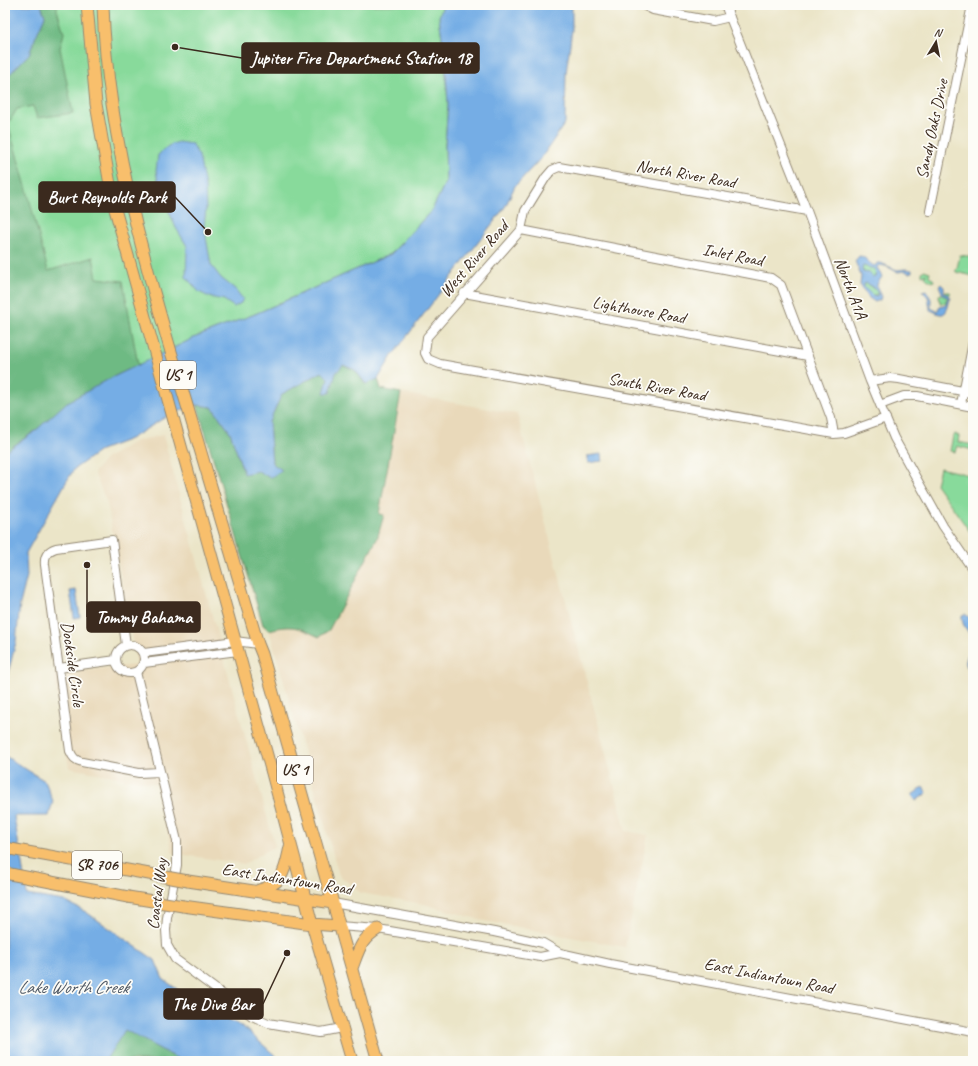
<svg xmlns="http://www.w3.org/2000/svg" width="978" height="1066" font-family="Caveat,sans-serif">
	<rect width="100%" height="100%" fill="#fdfcf7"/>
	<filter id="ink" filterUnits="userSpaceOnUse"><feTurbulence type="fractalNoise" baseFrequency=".025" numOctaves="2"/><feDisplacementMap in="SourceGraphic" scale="8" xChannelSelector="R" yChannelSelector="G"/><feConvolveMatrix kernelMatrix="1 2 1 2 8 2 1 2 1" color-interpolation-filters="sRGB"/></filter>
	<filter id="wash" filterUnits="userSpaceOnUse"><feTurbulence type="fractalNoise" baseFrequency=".012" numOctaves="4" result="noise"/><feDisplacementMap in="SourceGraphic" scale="16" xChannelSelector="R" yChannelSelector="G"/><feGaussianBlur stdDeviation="0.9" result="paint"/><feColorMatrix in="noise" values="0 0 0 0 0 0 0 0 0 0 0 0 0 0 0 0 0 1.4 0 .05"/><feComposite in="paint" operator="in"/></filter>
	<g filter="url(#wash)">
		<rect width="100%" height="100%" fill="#ebe5c8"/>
		<path fill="#e9d9ba" d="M 401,393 L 517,414 L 626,831 L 648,835 L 625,947 L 485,921 L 424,904 L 361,893 L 339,875 L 269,630 L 282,626 L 298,627 L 319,637 L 376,525 Z
			M 163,435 L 275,846 L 244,864 L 173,853 L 156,784 L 69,768 L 54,673 L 137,665 L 107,503 L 94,473 L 105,459 L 136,441 Z"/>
		<path fill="#88da9b" stroke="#62825c" d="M 41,5 L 443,5 L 439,17 L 445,59 L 448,104 L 445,145 L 446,181 L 432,210 L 391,254 L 255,314 L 196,337 L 138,365 L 5,452 L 5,79 L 11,73 L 45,16 Z
			M 960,255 L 973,257 L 973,276 L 956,272 L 955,269 L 957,268 Z
			M 863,266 L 875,269 L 876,275 L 873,277 L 869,273 L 863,272 L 862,268 Z
			M 924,270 L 930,272 L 929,276 L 934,280 L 933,282 L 927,279 L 925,277 L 926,274 L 922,275 L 922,272 Z
			M 865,283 L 868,284 L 877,291 L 877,295 L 872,295 L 864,287 Z
			M 946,292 L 950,292 L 951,293 L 949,295 L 946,295 L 944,296 L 948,297 L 946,300 L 946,303 L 940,303 L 939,295 L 942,294 L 943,296 L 945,294 L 944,293 Z
			M 955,434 L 959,436 L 958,442 L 973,445 L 973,450 L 957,446 L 955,452 L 950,451 L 953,436 Z
			M 940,468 L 973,476 L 973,536 L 936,484 Z"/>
		<path fill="#6eba83" stroke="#547250" d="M 41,5 L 57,5 L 57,10 L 64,33 L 60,48 L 73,113 L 37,118 L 33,106 L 17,109 L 8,124 L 27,190 L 48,271 L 93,257 L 97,278 L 123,281 L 138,365 L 109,379 L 5,452 L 5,79 L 29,54 L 36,36 L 45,16 Z
			M 343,365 L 355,370 L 365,384 L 378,379 L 381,389 L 401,393 L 379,514 L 384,515 L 377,539 L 329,630 L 319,637 C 298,627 293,624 269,630 L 263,625 L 197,405 L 212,407 L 230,432 L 244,473 L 272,463 L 269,422 L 282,394 L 322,372 L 328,378 Z
			M 125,1029 L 182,1061 L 105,1061 Z"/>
		<path fill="#75ade5" stroke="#586c82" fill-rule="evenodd" d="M 5,5 L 41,5 L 45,16 L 36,36 L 29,54 L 5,79 Z
			M 443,5 L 572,5 L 572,30 L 566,73 L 565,123 L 542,157 L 515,186 L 505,207 L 392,356 L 378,379 L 366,384 L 355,370 L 343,365 L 336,373 L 330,393 L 324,393 L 328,378 L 322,372 L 282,394 L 269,422 L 272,463 L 282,470 L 270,478 L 258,471 L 244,474 L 230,432 L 212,407 L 197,405 L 169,415 L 130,439 L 101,450 L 74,469 L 65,484 L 26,553 L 27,576 L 20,604 L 16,642 L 7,677 L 5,703 L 5,452 L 34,432 L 66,403 L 109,379 L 196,337 L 255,314 L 391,254 L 432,210 L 446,181 L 445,145 L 448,104 L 445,59 L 439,17 Z
			M 178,142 L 192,144 L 199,156 L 205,186 L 206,209 L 204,226 L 211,265 L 221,278 L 235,289 L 243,299 L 241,303 L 234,307 L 224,300 L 209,297 L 199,292 L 186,277 L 187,246 L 176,228 L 159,188 L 156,171 L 158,155 L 168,146 Z
			M 859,256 C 866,256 868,264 875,266 L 877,263 L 881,263 L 897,270 L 905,269 L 912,270 L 912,272 L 909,273 L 905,271 L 898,272 C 892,270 882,262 877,267 L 882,277 C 874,287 877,285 881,297 L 880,300 L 875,302 L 869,298 L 860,285 L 861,276 L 855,261 ZM 863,266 L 875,269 L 876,275 L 873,277 L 869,273 L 863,272 L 862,268 ZM 867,283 L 877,291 L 878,294 L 877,296 L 872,295 L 864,287 L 864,284 Z
			M 941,284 L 944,287 L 944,293 L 949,295 L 951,298 C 949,301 949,304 948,307 C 944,319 938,313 930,310 L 928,297 L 922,291 L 926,290 L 931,299 L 931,308 L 937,311 L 940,307 L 946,305 L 947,300 L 949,298 C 940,294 943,293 939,286 Z
			M 601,454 L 602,461 L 588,463 L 587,456 Z
			M 76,590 L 80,617 L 74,618 L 70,591 Z
			M 965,614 L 973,621 L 973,668 L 967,667 C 962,658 975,649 972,639 C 969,630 961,627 962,615 Z
			M 5,756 L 45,781 L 53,801 L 49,816 L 14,816 L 27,895 L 64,901 L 86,912 L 155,960 L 163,979 L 196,1003 L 211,1020 L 226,1018 L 243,1027 L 279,1059 L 279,1061 L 182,1061 L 125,1030 L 105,1061 L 5,1061 Z
			M 923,787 L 927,793 L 916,801 L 912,795 Z"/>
	</g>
	<g filter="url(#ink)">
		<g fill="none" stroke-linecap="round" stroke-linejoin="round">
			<defs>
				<path id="minor" d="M 643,5 L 653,10 L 713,21 L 730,17
					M 725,5 L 807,211 L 870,381 L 894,438 L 943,526 L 973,570
					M 807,211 L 559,167 L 552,170 L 546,177 L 525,211 L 521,230 L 427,337 L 425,353 L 428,359 L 440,364 L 834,434 L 844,433 L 886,418
					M 930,211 L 972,5
					M 521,230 L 771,278 L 781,285 L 831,418 L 834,434
					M 464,293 L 808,356
					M 870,381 L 890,378 L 899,379 L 973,393
					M 961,404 L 973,342
					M 880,405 L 904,396 L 917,396 L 973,407
					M116 659a14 14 0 1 1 28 0a14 14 0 1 1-28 0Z
					M 126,645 L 112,540 L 56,548 C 47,551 44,556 45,565 L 70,751 C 73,758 75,760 82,762 L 139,773 L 160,772
					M 144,653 L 235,641 L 258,644
					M 144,663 L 238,651
					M 59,668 L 116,660
					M 136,672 L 177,841 L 177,865 L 167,918 L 166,930 L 167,945 L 175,959 L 252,1016 L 268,1023 L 321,1032 L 342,1028
					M 333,903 L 494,932 L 543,943 L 560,953 L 610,964 L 973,1032
					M 339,926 L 378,929 L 540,957 L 560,953"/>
				<path id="major" d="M 87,5 L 96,104 L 113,202 L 272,773 L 312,924 L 352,1061
					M 103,5 C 104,38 107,71 112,104 C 124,186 146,266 169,345 C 198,445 229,544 258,644 L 262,654 L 378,1061
					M 5,873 L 128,897
					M 188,881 L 333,903
					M 259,890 C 284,884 285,869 290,847
					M 183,906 L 312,924 L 339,926
					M 352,968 C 359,950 360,940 378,929"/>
			</defs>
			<use href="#minor" stroke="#938873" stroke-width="10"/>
			<use href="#major" stroke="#938873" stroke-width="13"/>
			<use href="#minor" stroke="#fff" stroke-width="8"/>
			<use href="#major" stroke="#f8bf6c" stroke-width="11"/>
			<defs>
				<path id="major-bridge" d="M 5,848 L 188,881
					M 128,897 L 183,906"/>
			</defs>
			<use href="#major-bridge" stroke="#938873" stroke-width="13" stroke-linecap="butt"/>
			<use href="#major-bridge" stroke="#f8bf6c" stroke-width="11"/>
		</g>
	</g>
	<g text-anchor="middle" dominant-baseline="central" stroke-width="3.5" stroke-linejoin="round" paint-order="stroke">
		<g fill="#fdfcf7" stroke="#75695f" stroke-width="1">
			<rect x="160" y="361" width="36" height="28" rx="3"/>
			<rect x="277" y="756" width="36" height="28" rx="3"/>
			<rect x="72" y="851" width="50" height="28" rx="3"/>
		</g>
		<g font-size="16" font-weight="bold" fill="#3b2a1e">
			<text x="178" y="375">US 1</text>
			<text x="295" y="770">US 1</text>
			<text x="97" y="865">SR 706</text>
		</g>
		<g font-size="17" fill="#3b2a1e" stroke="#fdfcf7">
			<text transform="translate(932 129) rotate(-78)">Sandy Oaks Drive</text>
			<text transform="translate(686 174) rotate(10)">North River Road</text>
			<text transform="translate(733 255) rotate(11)">Inlet Road</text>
			<text transform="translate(474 259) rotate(-49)">West River Road</text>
			<text transform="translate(851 288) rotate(69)">North A1A</text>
			<text transform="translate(639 310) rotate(10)">Lighthouse Road</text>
			<text transform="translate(657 387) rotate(10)">South River Road</text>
			<text transform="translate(73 664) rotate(82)">Dockside Circle</text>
			<text transform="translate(287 879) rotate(9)">East Indiantown Road</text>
			<text transform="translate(157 894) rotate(-83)">Coastal Way</text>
			<text transform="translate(769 976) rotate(11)">East Indiantown Road</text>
		</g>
		<g font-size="18" font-style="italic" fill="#4f5864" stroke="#fdfcf7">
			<text x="73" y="987">Lake Worth Creek</text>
		</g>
	</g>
	<path fill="none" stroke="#3b2a1e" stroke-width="1.5" d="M175 47L242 58M208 232L175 197M87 565L87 617M287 953L263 1004"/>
	<g fill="#3b2a1e" stroke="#fdfcf7" stroke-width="1.5">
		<circle cx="175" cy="47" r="4"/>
		<circle cx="208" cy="232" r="4"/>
		<circle cx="87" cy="565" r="4"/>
		<circle cx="287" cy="953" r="4"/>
	</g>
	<g fill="#3b2a1e" stroke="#3b2a1e" stroke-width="1.5">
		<rect x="242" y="43" width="237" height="30" rx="4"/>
		<rect x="39" y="182" width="136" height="30" rx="4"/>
		<rect x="87" y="602" width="113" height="30" rx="4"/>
		<rect x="164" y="989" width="99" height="30" rx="4"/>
	</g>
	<g font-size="18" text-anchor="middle" font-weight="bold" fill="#fff">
		<text x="361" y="64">Jupiter Fire Department Station 18</text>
		<text x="107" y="203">Burt Reynolds Park</text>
		<text x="144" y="623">Tommy Bahama</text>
		<text x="213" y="1010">The Dive Bar</text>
	</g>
	<rect width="978" height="1066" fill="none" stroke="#fdfcf7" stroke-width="20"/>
	<g transform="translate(936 42) rotate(10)" stroke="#fdfcf7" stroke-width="3" paint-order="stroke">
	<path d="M0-3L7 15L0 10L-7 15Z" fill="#3b2a1e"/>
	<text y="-6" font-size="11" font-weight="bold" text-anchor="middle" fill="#3b2a1e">N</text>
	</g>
</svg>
